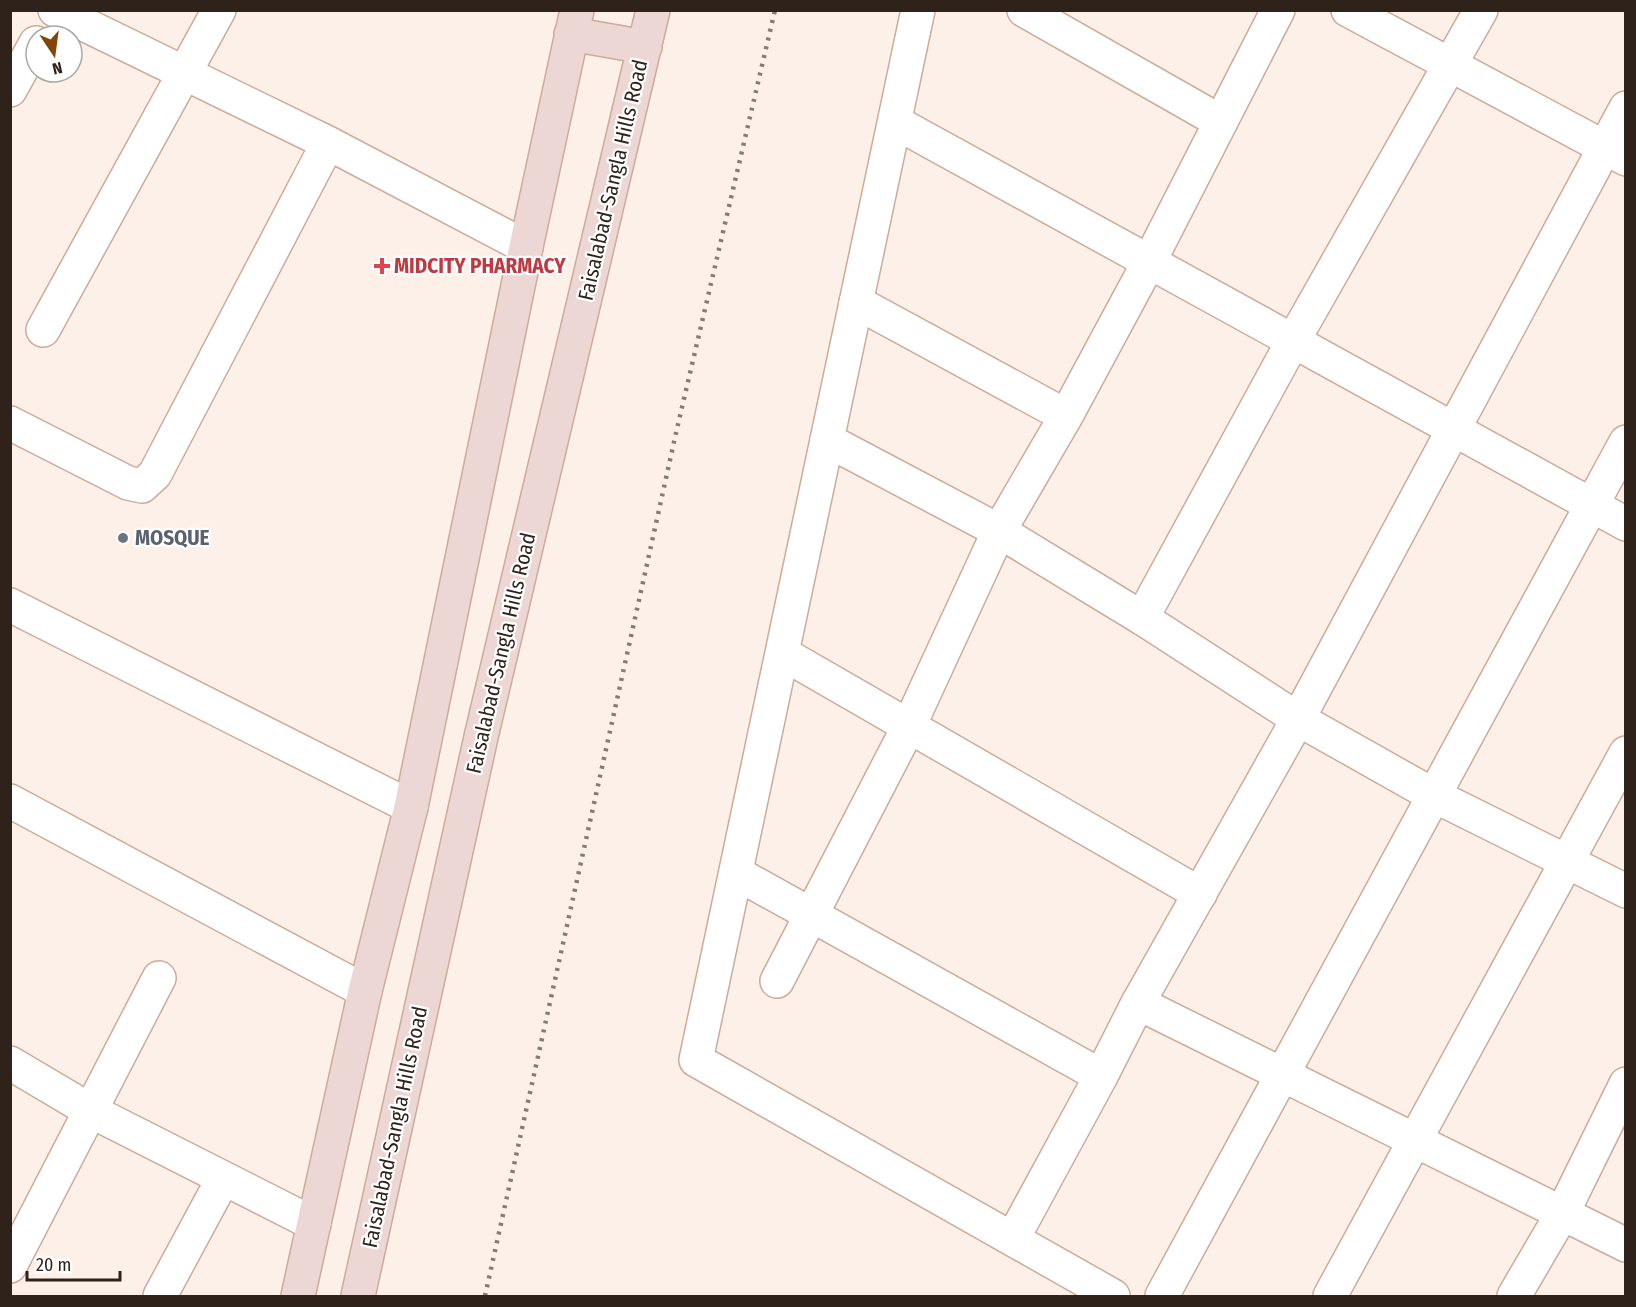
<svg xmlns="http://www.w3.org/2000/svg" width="1636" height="1307" font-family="'Fira Sans Condensed',sans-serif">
	<rect width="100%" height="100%" fill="#fdf0e9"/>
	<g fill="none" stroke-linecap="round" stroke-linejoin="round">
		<defs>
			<path id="minor" d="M 55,10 L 328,143 L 526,247
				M 1024,10 L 1221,122
				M 1348,10 L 1626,159
				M 10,90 L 36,43
				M 895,122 L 1626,524
				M 856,302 L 1066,416
				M 43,330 L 219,10
				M 10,423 L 128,483 L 142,486 L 155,474 L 328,143
				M 827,440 L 696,1060 L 1113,1296
				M 10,605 L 411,807
				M 1142,618 L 1293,341 L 1481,10
				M 782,653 L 1200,894
				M 1298,719 L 1433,795 L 1626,891
				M 10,801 L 365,991
				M 736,873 L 1101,1076
				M 777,981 L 909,726 L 999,531 L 1066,416 L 1149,262 L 1278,10
				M 10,1063 L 91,1111 L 314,1224
				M 1013,1238 L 1101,1076 L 1138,1003
				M 10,1266 L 159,978
				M 160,1296 L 223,1179
				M 1162,1296 L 1626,442
				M 1330,1296 L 1626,753
				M 1514,1296 L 1562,1214 L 1626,1084"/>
			<path id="tertiary" d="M 918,10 L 827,440 L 999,531 L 1142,618 L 1298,719
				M 1626,108 L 1298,719 L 1138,1003 L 1626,1245"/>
			<path id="secondary" d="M 571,34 L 645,47
				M 298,1296 L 365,991 L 411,807 L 526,247 L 577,10
				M 358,1296 L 481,737 L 653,10"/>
		</defs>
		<use href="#minor" stroke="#ccab9b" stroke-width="36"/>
		<use href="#tertiary" stroke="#ccab9b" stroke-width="36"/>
		<use href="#secondary" stroke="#ccab9b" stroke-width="36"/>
		<use href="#minor" stroke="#fff" stroke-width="33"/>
		<use href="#tertiary" stroke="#fff" stroke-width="33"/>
		<use href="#secondary" stroke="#edd7d5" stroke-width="33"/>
		<path stroke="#877a73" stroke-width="4.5" stroke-dasharray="3 6" stroke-linecap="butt" d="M 485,1296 L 676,433 L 775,10"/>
	</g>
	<path fill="#e0444e" stroke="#fff" stroke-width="2" d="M379 257h6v6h6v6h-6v6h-6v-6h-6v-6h6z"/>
	<circle fill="#6b7280" stroke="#fff" stroke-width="2" cx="123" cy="538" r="6"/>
	<g text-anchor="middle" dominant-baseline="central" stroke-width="4.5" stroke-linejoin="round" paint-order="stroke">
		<g font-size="21" fill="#2e221b" stroke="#fff">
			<text transform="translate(613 180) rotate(-77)">Faisalabad-Sangla Hills Road</text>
			<text transform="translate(501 653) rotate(-77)">Faisalabad-Sangla Hills Road</text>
			<text transform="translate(395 1127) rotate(-78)">Faisalabad-Sangla Hills Road</text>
		</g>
		<g font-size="21" font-weight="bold" fill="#be3a42" stroke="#fff" text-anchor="start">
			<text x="394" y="266">MIDCITY PHARMACY</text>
		</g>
		<g font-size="21" font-weight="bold" fill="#5b616d" stroke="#fff" text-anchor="start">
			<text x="135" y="538">MOSQUE</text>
		</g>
	</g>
	<rect width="1636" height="1307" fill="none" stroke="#2e221b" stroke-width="24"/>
	<g transform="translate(54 54) rotate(167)"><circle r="28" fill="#ffffff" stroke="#aba7a4" stroke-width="1.5"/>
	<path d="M0-4.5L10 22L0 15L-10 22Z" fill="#84450a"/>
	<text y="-9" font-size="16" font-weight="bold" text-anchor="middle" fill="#2e221b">N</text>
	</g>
	<path d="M27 1271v9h93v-9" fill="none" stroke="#2e221b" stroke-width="3"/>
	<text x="36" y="1271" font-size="18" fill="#2e221b" stroke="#ffffff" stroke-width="4.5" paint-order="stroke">20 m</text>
</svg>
